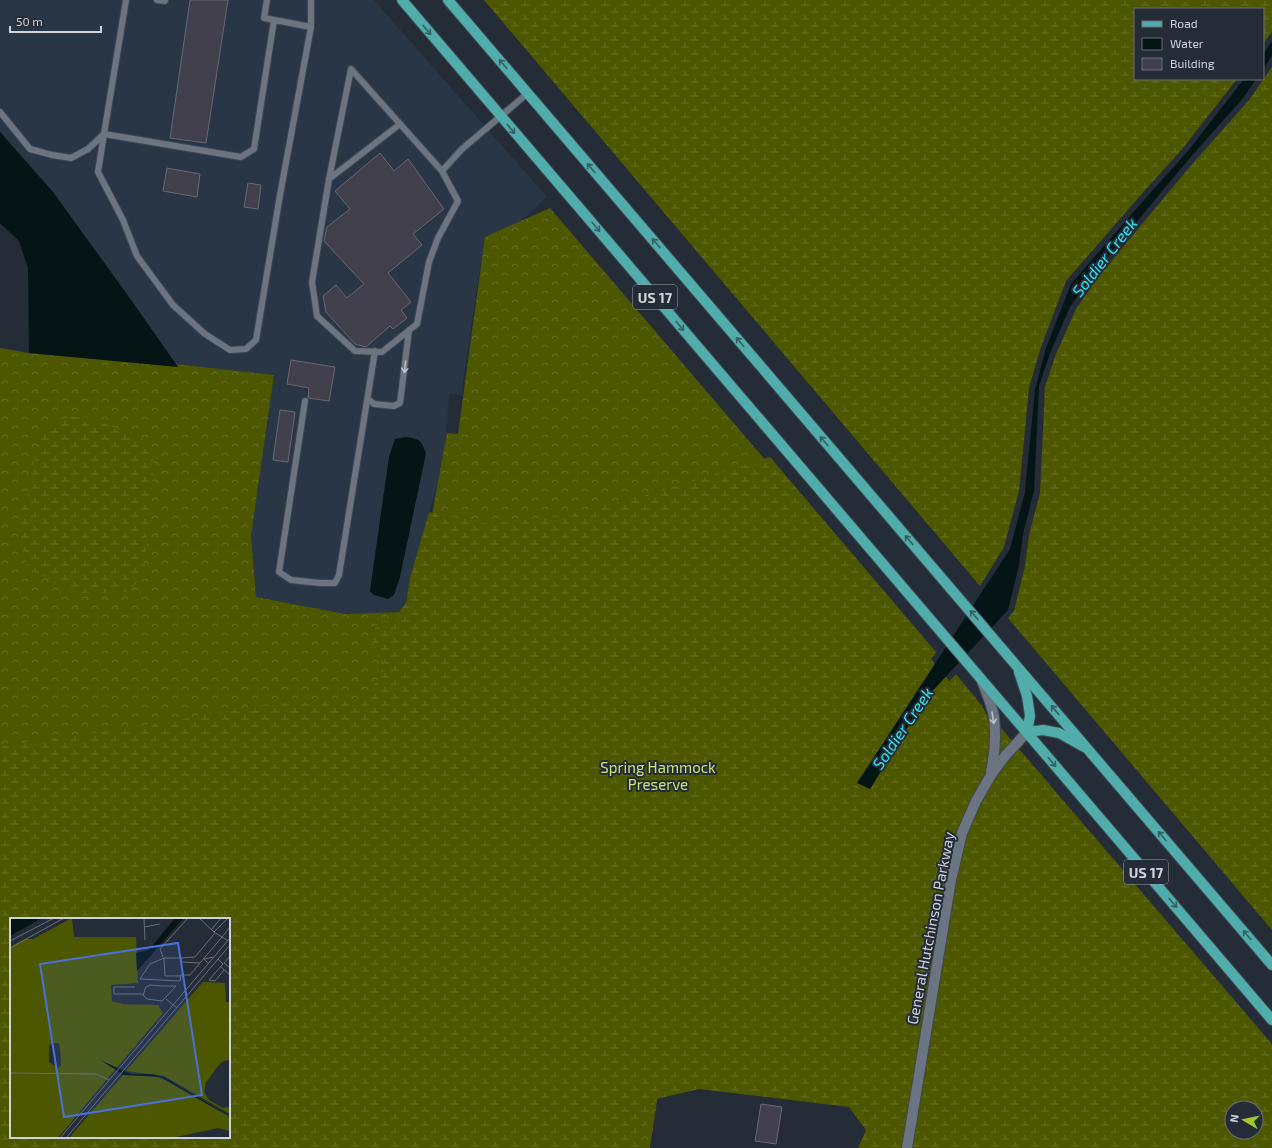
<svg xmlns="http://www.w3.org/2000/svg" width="1272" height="1148" font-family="'Exo 2',sans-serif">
	<defs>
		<pattern id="forest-crowns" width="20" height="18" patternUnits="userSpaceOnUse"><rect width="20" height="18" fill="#4d5700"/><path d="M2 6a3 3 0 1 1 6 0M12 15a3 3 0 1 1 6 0" fill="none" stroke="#666e25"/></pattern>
		<pattern id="wetland-marsh" width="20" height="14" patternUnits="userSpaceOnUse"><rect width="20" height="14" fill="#4d5700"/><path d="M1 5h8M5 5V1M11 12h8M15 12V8" fill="none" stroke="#666e25"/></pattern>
	</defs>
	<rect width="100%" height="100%" fill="#242c37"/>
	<path fill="#293645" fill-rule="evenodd" d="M 0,0 L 374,0 L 547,197 L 482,256 L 461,395 L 449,394 L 444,467 L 429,512 L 410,578 L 406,603 L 399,612 L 346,614 L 256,597 L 251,536 L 274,375 L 176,364 L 129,297 L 53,192 L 0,132 ZM 395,439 L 370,591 L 389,457 Z"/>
	<path fill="url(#forest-crowns)" fill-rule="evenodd" d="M 550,208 L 784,482 L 955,688 L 996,722 L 1272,1049 L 1272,1148 L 884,1148 L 893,1092 L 663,1060 L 650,1148 L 0,1148 L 0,348 L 29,353 L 178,366 L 176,364 L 274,375 L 251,536 L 256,597 L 346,614 L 399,612 L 392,621 L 410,636 L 447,433 L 458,434 L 485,237 ZM 11,919 L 229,919 L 229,1137 L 11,1137 ZM 1232,1108 L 1256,1108 L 1256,1132 L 1232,1132 Z"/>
	<path fill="url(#wetland-marsh)" fill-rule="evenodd" d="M 484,0 L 1272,0 L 1272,32 L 1263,44 L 1263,9 L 1135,9 L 1135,79 L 1237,79 L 1183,148 L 1139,197 L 1066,281 L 1041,347 L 1029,388 L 1019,491 L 1004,547 L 980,586 Z
		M 1272,67 L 1272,930 L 1008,618 L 1014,611 L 1025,566 L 1029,535 L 1040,493 L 1045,387 L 1056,354 L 1076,309 L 1099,276 L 1152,212 L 1194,162 L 1249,100 Z
		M 83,416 L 122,430 L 140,435 L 143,439 L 153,459 L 153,477 L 144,571 L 130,592 L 74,593 L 28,568 L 18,533 L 40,438 L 56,419 Z
		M 770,457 L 936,652 L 852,780 L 852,785 C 857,790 867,796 874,793 L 930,702 L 956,674 L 983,707 L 987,717 L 988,741 L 987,757 L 984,773 L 970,799 L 955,831 L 944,879 L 900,1148 L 858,1148 L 866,1130 L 849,1107 L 699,1089 L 656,1099 L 642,1137 L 649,1148 L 4,1148 L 0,1143 L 0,746 L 143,726 L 236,709 L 281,703 L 361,700 L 384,673 L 371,637 L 378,622 L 392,621 L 406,603 L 410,578 L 429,512 L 490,524 L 567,515 L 654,493 ZM 11,919 L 229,919 L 229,1137 L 11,1137 Z
		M 1020,750 L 1272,1044 L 1272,1148 L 914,1148 L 958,881 L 968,835 L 982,804 L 994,782 L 996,783 C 999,770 1012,759 1020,750 ZM 1232,1108 L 1256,1108 L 1256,1132 L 1232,1132 Z"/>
	<path fill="#051415" d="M 1272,41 L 1272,56 L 1263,69 L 1263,54 Z
		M 1244,79 L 1256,79 L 1244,97 L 1189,159 L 1094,273 L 1070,307 L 1050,353 L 1039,386 L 1034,491 L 1023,534 L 1019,565 L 1008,610 L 925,699 L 870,789 L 857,783 L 1010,549 L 1025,492 L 1035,390 L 1046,348 L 1071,284 L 1144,200 L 1188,151 Z
		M 0,132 L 53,192 L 129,297 L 178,367 L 29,353 L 28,268 L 19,241 L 0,223 Z
		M 406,437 C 420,439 421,440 426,453 L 400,577 L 394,595 L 388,599 L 374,595 L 370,591 L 389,457 L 395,439 Z"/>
	<path fill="#43404d" stroke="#6a6775" d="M 190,0 L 228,0 L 206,143 L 170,138 Z
		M 380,153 L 394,171 L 408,159 L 444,209 L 413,234 L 422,245 L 388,273 L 411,302 L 401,310 L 407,318 L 393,329 L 390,326 L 366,347 L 355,344 L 326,312 L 323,296 L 336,285 L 347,298 L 364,284 L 324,241 L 327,227 L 350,209 L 335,191 Z
		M 167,168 L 200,174 L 197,197 L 163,191 Z
		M 248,183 L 261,185 L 258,209 L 244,207 Z
		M 291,360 L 335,367 L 329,401 L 308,398 L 309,388 L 287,384 Z
		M 280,410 L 295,412 L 288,462 L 273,460 Z
		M 761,1104 L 782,1107 L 776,1144 L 755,1141 Z"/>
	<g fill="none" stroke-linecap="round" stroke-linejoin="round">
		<defs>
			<path id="lane" d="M 126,0 L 104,134 L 241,157 L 254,149 L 274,20
				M 157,0 L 165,1 L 165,0
				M 311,0 L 311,27
				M 351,69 L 442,171 L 458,201 L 438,238 L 429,262 L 417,324 L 382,352 L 355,351 L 317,316 L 312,282 L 329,179 Z
				M 0,112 L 30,149 L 52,155 L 71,158 L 88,149 L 104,134
				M 104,134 L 98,172 L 123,220 L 137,256 L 173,305 L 205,334 L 230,350 L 246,349 L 256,340 L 280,195 L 311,27 L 264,18 L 267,0
				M 442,171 L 462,149 L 528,93
				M 329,179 L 400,124
				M 368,399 L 374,404 L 394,406 L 400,403 L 409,330
				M 305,401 L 279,572 L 291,580 L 320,583 L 335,583 L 339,575 L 375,351"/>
			<path id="secondary" d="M 982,681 C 986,692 992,705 994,717 C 996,735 995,754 991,771
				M 907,1148 L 951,880 L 962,833 L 976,801 L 991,775 L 1005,756 L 1027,732"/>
			<path id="primary" d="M 402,0 L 1272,1020
				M 448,0 L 1272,965
				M 1019,672 L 1027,696 L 1030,716 L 1027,732
				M 1027,732 L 1043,730 L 1059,733 L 1084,747"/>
		</defs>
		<use href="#lane" stroke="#3f474f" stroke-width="8"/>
		<use href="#secondary" stroke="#3f474f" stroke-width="12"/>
		<use href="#primary" stroke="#3f474f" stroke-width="12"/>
		<use href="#lane" stroke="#6b7481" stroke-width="6"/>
		<use href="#secondary" stroke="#6b7481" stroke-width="10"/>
		<use href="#primary" stroke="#50adab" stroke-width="10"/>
	</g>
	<defs><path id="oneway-shaft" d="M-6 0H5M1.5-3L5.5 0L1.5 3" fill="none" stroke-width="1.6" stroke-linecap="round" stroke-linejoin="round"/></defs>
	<g stroke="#366065">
		<use href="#oneway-shaft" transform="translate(427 30) rotate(50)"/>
		<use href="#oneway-shaft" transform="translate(503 64) rotate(-130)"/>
		<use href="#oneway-shaft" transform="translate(511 129) rotate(50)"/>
		<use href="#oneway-shaft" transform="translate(591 168) rotate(-130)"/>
		<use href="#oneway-shaft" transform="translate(596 227) rotate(50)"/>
		<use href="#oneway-shaft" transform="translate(656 243) rotate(-130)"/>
		<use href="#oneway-shaft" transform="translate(680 326) rotate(50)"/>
		<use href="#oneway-shaft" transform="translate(740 342) rotate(-130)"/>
		<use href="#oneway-shaft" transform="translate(824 441) rotate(-130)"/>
		<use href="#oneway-shaft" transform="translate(909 540) rotate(-130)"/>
		<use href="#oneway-shaft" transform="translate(974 615) rotate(-131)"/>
		<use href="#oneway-shaft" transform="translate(1055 710) rotate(-131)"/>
		<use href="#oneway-shaft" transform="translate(1052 762) rotate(50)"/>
		<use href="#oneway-shaft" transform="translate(1162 836) rotate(-130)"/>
		<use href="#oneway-shaft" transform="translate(1173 903) rotate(50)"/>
		<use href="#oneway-shaft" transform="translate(1247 935) rotate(-130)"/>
	</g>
	<g stroke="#bbc1c9">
		<use href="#oneway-shaft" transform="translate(405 367) rotate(96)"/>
		<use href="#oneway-shaft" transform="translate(993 718) rotate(81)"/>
	</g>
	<g text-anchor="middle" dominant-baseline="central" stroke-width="4" stroke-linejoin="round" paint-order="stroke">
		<g fill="#242c37" stroke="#9ca2aa" stroke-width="1">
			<rect x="633" y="285" width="44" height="24" rx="3"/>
			<rect x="1124" y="860" width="44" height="24" rx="3"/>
		</g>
		<g font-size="14" font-weight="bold" fill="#cfd4db">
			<text x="655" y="297">US 17</text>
			<text x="1146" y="872">US 17</text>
		</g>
		<g font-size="15" fill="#cee175" stroke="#242c37">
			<text x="658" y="767">Spring Hammock<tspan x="658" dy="17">Preserve</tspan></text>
		</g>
		<g font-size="15" fill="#cfd4db" stroke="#242c37">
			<text transform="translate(930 928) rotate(-79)">General Hutchinson Parkway</text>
		</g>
		<g font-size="16" font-style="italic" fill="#31e6f1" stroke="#242c37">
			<text transform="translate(1104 257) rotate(-52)">Soldier Creek</text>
			<text transform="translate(902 728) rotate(-56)">Soldier Creek</text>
		</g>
	</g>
	<g transform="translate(10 918)">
		<rect width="220" height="220" fill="#242c37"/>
		<path d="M 62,0 L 64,19 L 126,19 L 128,65 L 101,67 L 102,84 L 99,86 L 148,87 L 153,95 L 47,220 L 0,220 L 0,29 L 15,21 L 23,21 ZM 38,125 L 53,125 L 54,153 L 38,152 Z" fill="#4d5700" fill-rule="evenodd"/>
		<path d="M 57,23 L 74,26 L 91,81 L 114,86 L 117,102 L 127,126 L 107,149 L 90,142 L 89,145 L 105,152 L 100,157 L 0,155 L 0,57 L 16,55 L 30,47 L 49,26 ZM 44,123 L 48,124 L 50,129 L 51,147 L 48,150 L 39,144 L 39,128 ZM99 45a10 10 0 1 1 20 0a10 10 0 1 1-20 0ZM 193,64 L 215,65 L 216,84 L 220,84 L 220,142 L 213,143 L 207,149 L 196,165 L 194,174 L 199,182 L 213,190 L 220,189 L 220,196 L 154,158 L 116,153 ZM 0,156 L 80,156 L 97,161 L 48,220 L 0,220 ZM 113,157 L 141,157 L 155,162 L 220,199 L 220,213 L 208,210 L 162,220 L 59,220 Z" fill="#4d5700" fill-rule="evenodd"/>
		<path d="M 0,0 L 32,0 L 0,18 ZM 165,0 L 174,0 L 127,53 L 126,35 L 139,32 ZM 90,142 L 121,156 L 141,156 L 154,159 L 220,199 L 151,159 L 114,157 Z" fill="#051415"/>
		<path fill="none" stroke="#686f79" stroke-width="1" d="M 134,0 L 135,22M 189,0 L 204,14M 218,0 L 204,14 L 212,19 L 220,9M 134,9 L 150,6M 201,12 L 211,0M 205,15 L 185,39 L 171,40 L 171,44 L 190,45 L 212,19 L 218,23M 0,23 L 44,0M 0,30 L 54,0M 220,38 L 214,45 L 220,50M 153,39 L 150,31 L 178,0M 154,40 L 140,46 L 130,61 L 170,63 L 171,57 L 180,57 L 190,45M 208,41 L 213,46 L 199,62 L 205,63 L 214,52M 198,45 L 194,41 L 203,39M 211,49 L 220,57M 171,58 L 155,58 L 154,40 L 171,40M 140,67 L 153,68 L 166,68 L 152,83 L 137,81 L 133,77 L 136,69 ZM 125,69 L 104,69 L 104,76 L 133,76M 156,81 L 167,90M 0,155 L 86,156 L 99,162M 50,220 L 220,20M 56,220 L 220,27"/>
		<path fill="#4a70d9" fill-opacity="0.15" stroke="#4a70d9" stroke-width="2" d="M 168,25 L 192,177 L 54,199 L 30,46 Z"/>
		<rect width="220" height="220" fill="none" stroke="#cfd4db" stroke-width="2"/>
	</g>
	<rect x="1134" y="8" width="130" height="72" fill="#242c37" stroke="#686f79"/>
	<rect x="1142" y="21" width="20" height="6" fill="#50adab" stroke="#686f79"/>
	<text x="1170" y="28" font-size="12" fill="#cfd4db">Road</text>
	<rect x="1142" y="38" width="20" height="12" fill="#051415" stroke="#686f79"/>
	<text x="1170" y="48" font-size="12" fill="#cfd4db">Water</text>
	<rect x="1142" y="58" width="20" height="12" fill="#43404d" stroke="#686f79"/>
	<text x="1170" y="68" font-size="12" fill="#cfd4db">Building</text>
	<g transform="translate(1244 1120) rotate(279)"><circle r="19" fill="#242c37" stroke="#686f79"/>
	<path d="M0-3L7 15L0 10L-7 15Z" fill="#a2c928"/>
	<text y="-6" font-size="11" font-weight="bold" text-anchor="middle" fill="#cfd4db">N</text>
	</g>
	<path d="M10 26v6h91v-6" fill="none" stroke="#cfd4db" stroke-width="2"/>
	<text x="16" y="26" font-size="12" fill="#cfd4db" stroke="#242c37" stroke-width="3" paint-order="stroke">50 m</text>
</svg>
